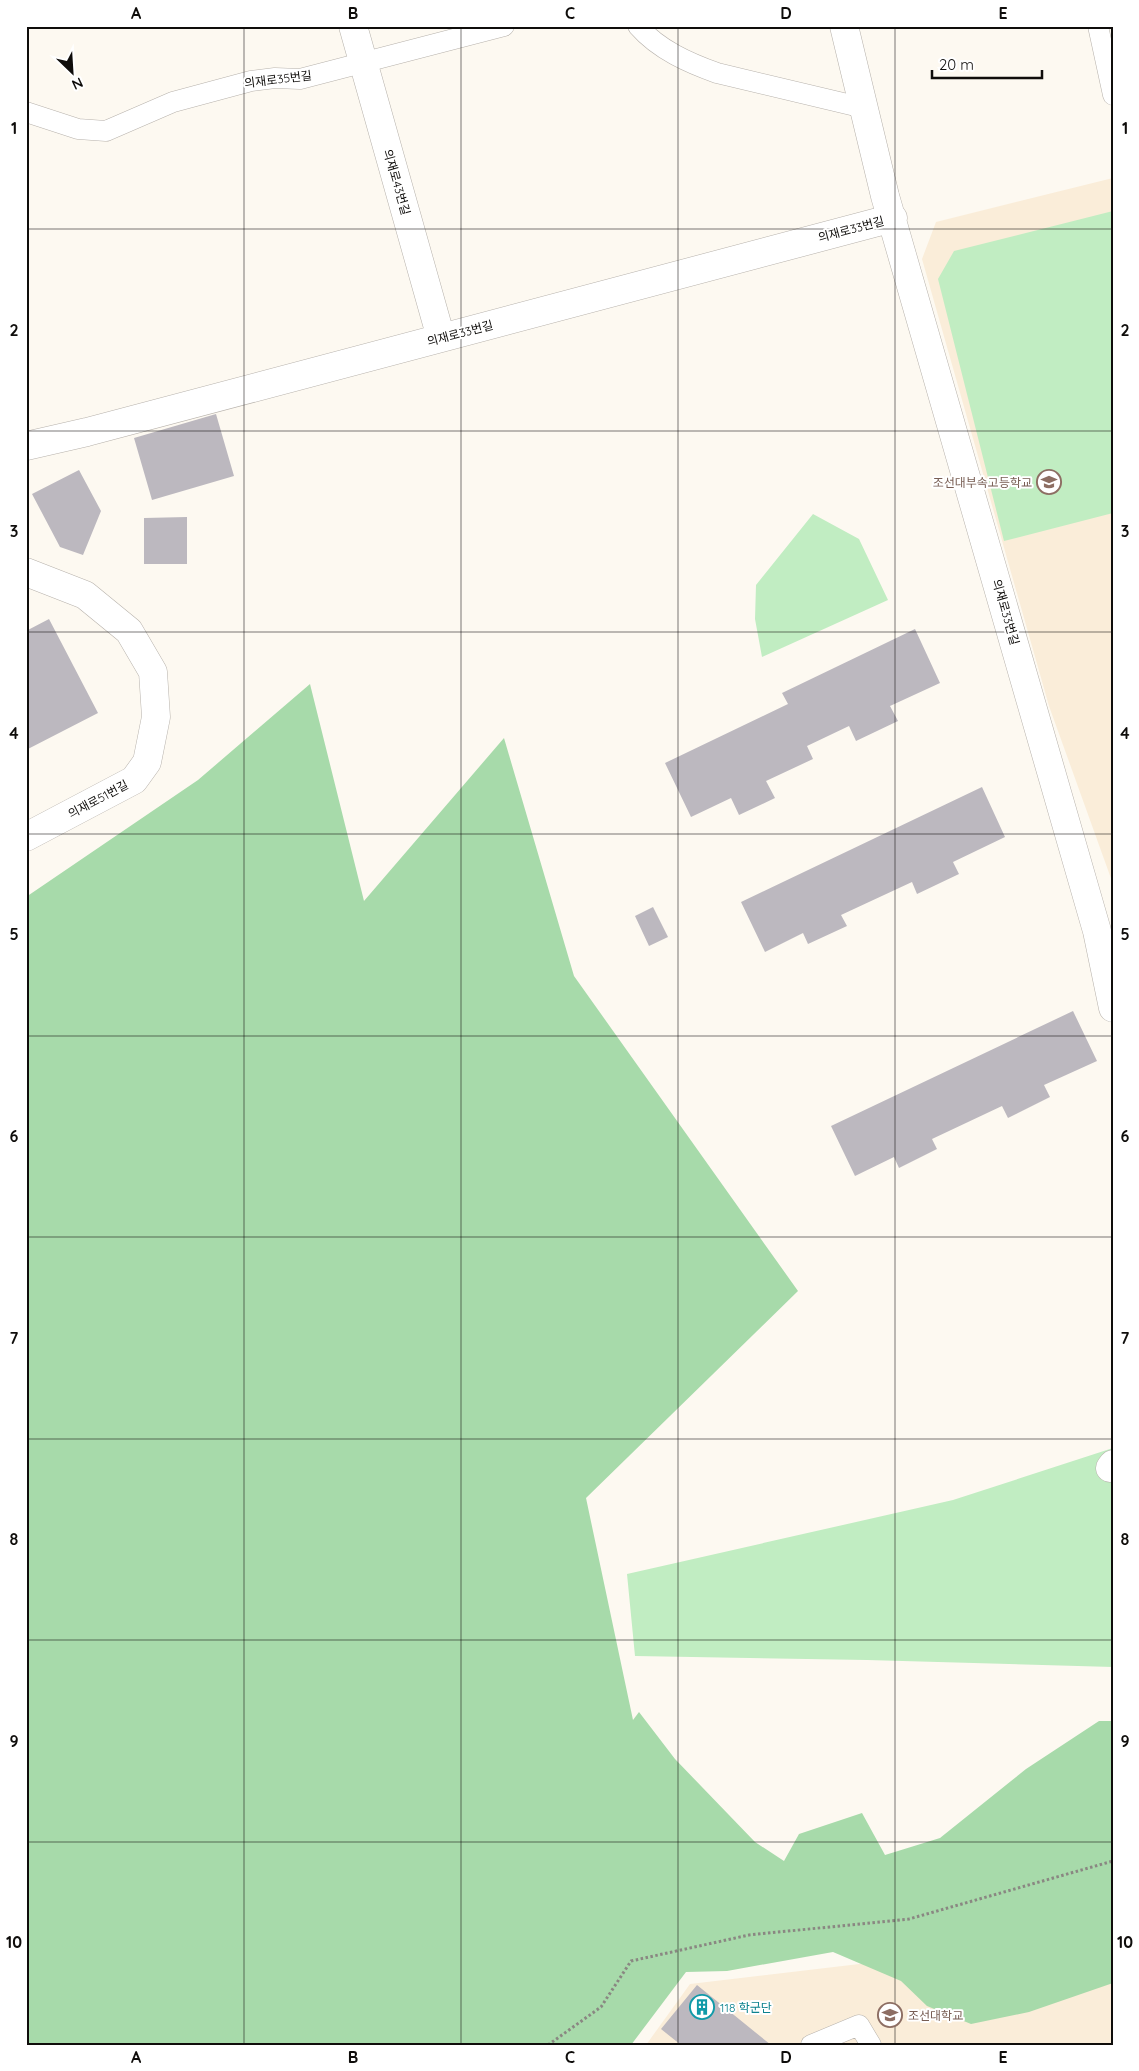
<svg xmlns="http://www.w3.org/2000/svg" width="1139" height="2071" font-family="Quicksand,'Noto Sans KR',sans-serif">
	<rect width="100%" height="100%" fill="#fdf9f1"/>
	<path fill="#faedd9" d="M 1113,178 L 1113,884 L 1049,706 L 922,259 L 936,222 Z
		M 1113,1934 L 1113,2045 L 646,2045 L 690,1984 Z"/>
	<path fill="#c1edc2" d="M 1113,211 L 1113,513 L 1004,541 L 938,279 L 954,251 Z
		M 813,514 L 859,539 L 888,600 L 762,657 L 755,619 L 756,585 Z
		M 1113,1448 L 1113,1667 L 867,1660 L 635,1656 L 627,1574 L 953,1500 Z"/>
	<path fill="#a7daaa" d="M 310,684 L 364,901 L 504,738 L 574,976 L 798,1291 L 586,1498 L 633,1720 L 639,1712 L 675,1759 L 755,1842 L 784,1861 L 799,1834 L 862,1813 L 885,1855 L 940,1838 L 1026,1769 L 1099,1721 L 1113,1721 L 1113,1983 L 1029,2012 L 971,2024 L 927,2006 L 901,1981 L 833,1952 L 727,1971 L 686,1972 L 631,2045 L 26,2045 L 26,897 L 198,780 Z"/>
	<path fill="#bcb8bf" d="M 216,414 L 234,476 L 152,500 L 134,438 Z
		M 79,470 L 101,511 L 83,555 L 60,547 L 32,494 Z
		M 187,517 L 187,564 L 144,564 L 144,518 Z
		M 49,619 L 98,713 L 26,750 L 26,631 Z
		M 915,629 L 940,683 L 890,706 L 898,721 L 856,741 L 849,726 L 807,746 L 813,759 L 766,781 L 775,798 L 739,815 L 731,798 L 691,817 L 665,763 L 788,704 L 782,693 Z
		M 982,787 L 1005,837 L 953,862 L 959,874 L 917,894 L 912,882 L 841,915 L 847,926 L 808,944 L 803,933 L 765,952 L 741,902 Z
		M 653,907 L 668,937 L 649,946 L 635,916 Z
		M 1073,1011 L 1097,1061 L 1044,1085 L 1050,1097 L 1008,1118 L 1002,1106 L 932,1139 L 937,1149 L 899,1168 L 894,1157 L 855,1176 L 831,1126 Z
		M 697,1985 L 771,2045 L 681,2045 L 661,2029 Z"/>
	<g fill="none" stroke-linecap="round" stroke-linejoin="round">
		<defs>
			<path id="lane" d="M 638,26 C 659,50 689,63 717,73 L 864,108
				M 1098,26 L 1113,95
				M 26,112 L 78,129 L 106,131 L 173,102 L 251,81 L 275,78 L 300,79 L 504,26
				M 811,2045 L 859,2025 L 871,2045"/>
			<path id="street" d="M 353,26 L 441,338
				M 844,26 L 885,196 L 1097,931 L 1113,1008
				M 26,446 L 87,432 L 893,218
				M 26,572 L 85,595 L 129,631 L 153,672 L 156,717 L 147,762 L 134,780 L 26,837
				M 1110,1468 L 1113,1464"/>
		</defs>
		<use href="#lane" stroke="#b7b2ac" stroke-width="21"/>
		<use href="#street" stroke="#b7b2ac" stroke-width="29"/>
		<path stroke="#8a8782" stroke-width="3" stroke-dasharray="2.5 2.5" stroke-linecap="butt" d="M 548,2045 L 601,2007 L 631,1961 L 749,1935 L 909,1919 L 1113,1861"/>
		<use href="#lane" stroke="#fff" stroke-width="20"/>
		<use href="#street" stroke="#fff" stroke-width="28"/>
	</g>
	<path fill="none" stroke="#0f0d0b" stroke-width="1" stroke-opacity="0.55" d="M 244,26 L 244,2045M 461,26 L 461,2045M 678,26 L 678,2045M 895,26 L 895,2045M 26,229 L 1113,229M 26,431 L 1113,431M 26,632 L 1113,632M 26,834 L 1113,834M 26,1036 L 1113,1036M 26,1237 L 1113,1237M 26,1439 L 1113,1439M 26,1640 L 1113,1640M 26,1842 L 1113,1842"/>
	<defs>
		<symbol id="school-ring" viewBox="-11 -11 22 22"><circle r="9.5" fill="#fff" stroke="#8d6e63" stroke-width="1.5"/><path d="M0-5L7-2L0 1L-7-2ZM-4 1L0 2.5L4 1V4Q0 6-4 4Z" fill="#8d6e63"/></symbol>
		<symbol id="building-ring" viewBox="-11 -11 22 22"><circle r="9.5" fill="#fff" stroke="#0f9aa8" stroke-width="1.5"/><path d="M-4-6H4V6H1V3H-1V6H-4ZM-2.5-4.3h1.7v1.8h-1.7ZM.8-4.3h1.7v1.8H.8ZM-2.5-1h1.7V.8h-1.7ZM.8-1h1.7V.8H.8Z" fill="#0f9aa8"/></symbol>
		<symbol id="university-ring" viewBox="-11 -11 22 22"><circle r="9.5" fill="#fff" stroke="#8d6e63" stroke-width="1.5"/><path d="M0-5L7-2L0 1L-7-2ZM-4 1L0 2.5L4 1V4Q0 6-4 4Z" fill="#8d6e63"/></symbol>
	</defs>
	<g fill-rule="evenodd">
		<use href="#school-ring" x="1035" y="468" width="28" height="28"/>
		<use href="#building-ring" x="688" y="1993" width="28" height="28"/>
		<use href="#university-ring" x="876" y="2001" width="28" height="28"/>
	</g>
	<g text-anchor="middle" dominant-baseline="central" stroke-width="4" stroke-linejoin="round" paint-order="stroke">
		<g font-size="12" fill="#0f0d0b" stroke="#fff">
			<text transform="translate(278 79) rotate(-7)">의재로35번길</text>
			<text transform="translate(397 182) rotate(74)">의재로43번길</text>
			<text transform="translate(851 229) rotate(-15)">의재로33번길</text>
			<text transform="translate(460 333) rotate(-15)">의재로33번길</text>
			<text transform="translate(1006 612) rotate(74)">의재로33번길</text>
			<text transform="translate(98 799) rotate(-28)">의재로51번길</text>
		</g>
		<g font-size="12" fill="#785e54" stroke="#fff" text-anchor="end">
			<text x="1032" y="482">조선대부속고등학교</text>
			<text x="908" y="2015" text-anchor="start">조선대학교</text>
		</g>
		<g font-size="12" fill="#0d838f" stroke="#fff" text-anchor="start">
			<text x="720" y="2007">118 학군단</text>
		</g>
	</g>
	<rect width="1139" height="2071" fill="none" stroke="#ffffff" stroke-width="55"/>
	<g transform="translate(72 72) rotate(155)" stroke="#ffffff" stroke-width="4" paint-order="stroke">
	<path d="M0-4L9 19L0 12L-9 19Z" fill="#0f0d0b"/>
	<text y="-8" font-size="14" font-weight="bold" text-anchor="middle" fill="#0f0d0b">N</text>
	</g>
	<path d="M932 70v8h110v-8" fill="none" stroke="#0f0d0b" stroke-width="2.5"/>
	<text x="939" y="70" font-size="15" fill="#0f0d0b" stroke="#ffffff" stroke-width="4" paint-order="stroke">20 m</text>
	<rect x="28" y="28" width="1084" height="2016" fill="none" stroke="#0f0d0b" stroke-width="2"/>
	<g font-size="16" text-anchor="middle" font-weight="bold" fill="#0f0d0b">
		<text x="136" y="19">A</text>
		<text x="353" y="19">B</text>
		<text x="570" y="19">C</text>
		<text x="786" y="19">D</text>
		<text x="1003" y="19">E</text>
		<text x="14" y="134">1</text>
		<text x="1125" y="134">1</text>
		<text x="14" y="336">2</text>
		<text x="1125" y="336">2</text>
		<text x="14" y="537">3</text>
		<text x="1125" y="537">3</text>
		<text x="14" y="739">4</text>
		<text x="1125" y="739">4</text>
		<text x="14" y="940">5</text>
		<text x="1125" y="940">5</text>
		<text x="14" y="1142">6</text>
		<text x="1125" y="1142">6</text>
		<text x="14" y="1344">7</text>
		<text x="1125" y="1344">7</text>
		<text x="14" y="1545">8</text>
		<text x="1125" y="1545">8</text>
		<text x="14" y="1747">9</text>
		<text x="1125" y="1747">9</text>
		<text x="14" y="1948">10</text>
		<text x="1125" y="1948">10</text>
		<text x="136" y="2063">A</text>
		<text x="353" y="2063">B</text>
		<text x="570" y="2063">C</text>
		<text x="786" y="2063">D</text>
		<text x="1003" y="2063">E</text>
	</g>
</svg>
